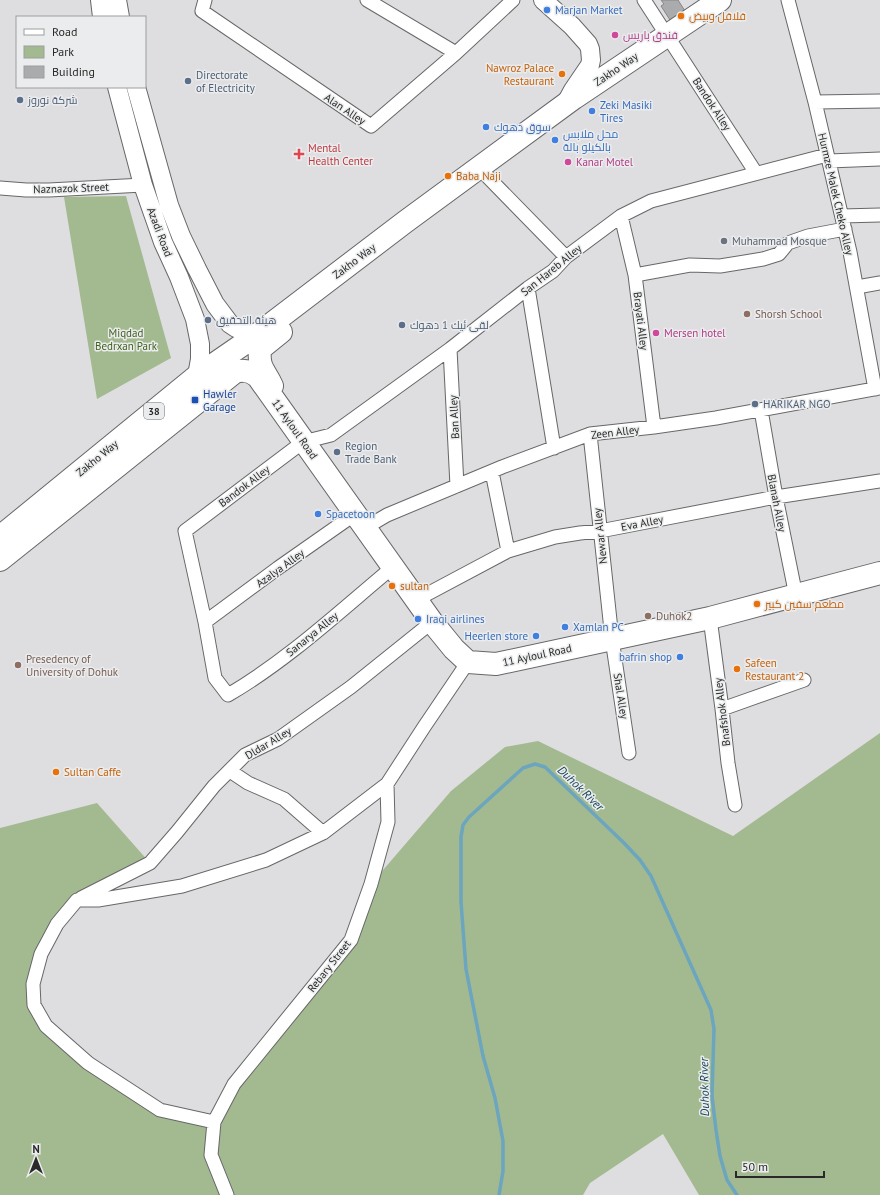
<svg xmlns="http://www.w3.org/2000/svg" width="880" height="1195" font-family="'PT Sans',Cairo,sans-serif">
	<rect width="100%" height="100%" fill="#dedee0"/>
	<path fill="#a3ba91" d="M 126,196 L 171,358 L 97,399 L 64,197 Z
		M 880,733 L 880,1195 L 699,1195 L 663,1134 L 590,1183 L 583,1195 L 0,1195 L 0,828 L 97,803 L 150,863 L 77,900 L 57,923 L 33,984 L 46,1026 L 160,1110 L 213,1122 L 351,940 L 371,884 L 451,791 L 505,747 L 538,741 L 733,836 Z"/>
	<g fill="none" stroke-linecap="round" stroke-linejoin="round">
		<path stroke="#6ca5be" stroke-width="3.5" d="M 499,1195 L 503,1171 L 503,1141 L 495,1098 L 483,1056 L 466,969 L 461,902 L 461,837 L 463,825 L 469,817 L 523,768 L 535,764 L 545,767 L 624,843 L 640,860 L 651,876 L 711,1010 L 714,1029 L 712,1096 L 716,1130 L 720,1156 L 727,1180 L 737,1195"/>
	</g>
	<path fill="#aaabac" stroke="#858687" d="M 661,0 L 678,0 L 685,11 L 670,20 L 661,6 L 664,4 Z"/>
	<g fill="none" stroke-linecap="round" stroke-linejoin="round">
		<defs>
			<path id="street" d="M 205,0 L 202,11 L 371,126 L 456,53 L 513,0
				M 367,0 L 456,53
				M 644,0 L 756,173
				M 788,0 L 815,102 L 850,252 L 875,389
				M 815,102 L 880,101
				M 829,161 L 880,159
				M 479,168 L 566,257
				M 0,188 L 26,190 L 49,190 L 143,185
				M 621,216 L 635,275 L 654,427
				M 842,216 L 880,215
				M 635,275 L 690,265 L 720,266 L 763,259 L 779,254 L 788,243 L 808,236 L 845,229
				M 857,287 L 880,283
				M 528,288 L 554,448
				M 450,349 L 457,486
				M 761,410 L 776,497 L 796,596
				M 590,434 L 612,639 L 629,753
				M 492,472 L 508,551
				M 365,528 L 387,515 L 502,467 L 590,434 L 654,427 L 716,418 L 880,388
				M 393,567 C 340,611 288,660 228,695 L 215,678 L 205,622 L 185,531 L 303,442 L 331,435 L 450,349 L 528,288 L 553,271 L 566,257 L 621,216 L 651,201 L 827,155
				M 416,600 L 508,551 L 555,537 L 580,533 L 600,531 L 776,497 L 880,481
				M 710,618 L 722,709 L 728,763 L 735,805
				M 205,622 L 278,568 L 355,514
				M 722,709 L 804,680
				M 230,771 L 248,783 L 284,799 L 323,833
				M 81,898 L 150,863 L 177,832 L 214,786 L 245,755 L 278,739 L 351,687 L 432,622
				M 214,1122 L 160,1110 L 88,1063 L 46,1026 L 34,1005 L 33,984 L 41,954 L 57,924 L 77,900 L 98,900 L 182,886 L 266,860 L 323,833 L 387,784
				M 227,1195 L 211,1155 L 214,1122 L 234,1084 L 351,940 L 371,884 L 388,822 L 387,784 L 424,727 L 468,662"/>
			<path id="secondary" d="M 100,0 L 102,17
				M 117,0 L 120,17
				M 543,0 L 572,26 L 588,44 L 590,49 L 591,60 L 590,65 L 573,90 L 566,103
				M 117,87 L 143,185 L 163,242 L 179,277 L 195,319 L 200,344 L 200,359 L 197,376
				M 136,87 L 169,205 L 181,236 L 197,269 L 215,304 L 230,324 L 236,328 L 247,332 L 258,334"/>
			<path id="highway" d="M 272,386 C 265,370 258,369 260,349 L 281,332
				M 0,537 L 197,376 L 258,334 L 405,222 L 574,98 L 720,0
				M 0,560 L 235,372 C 244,369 251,371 258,377 L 432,622 L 454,649 L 468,662 L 496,664 L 710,618 L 880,573"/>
		</defs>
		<use href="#street" stroke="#666768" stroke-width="15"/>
		<use href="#secondary" stroke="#666768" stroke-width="20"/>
		<use href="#highway" stroke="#666768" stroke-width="24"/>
		<use href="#street" stroke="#fff" stroke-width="13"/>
		<use href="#secondary" stroke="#fff" stroke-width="18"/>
		<use href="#highway" stroke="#fff" stroke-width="22"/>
	</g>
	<g fill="#3f7fe0" stroke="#ebeced" stroke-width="1.5">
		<circle cx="547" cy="10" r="4"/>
		<circle cx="592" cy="111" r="4"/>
		<circle cx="486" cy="127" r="4"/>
		<circle cx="555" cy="140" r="4"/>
		<circle cx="318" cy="514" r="4"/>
		<circle cx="418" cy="619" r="4"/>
		<circle cx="565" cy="627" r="4"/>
		<circle cx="536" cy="636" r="4"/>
		<circle cx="680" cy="657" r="4"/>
	</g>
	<g fill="#e8710a" stroke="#ebeced" stroke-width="1.5">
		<circle cx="681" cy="16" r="4"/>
		<circle cx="562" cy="74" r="4"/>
		<circle cx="448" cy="176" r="4"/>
		<circle cx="392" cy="586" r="4"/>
		<circle cx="757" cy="604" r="4"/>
		<circle cx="737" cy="669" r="4"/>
		<circle cx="56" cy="772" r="4"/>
	</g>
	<g fill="#d1479c" stroke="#ebeced" stroke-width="1.5">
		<circle cx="615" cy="35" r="4"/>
		<circle cx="568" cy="162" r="4"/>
		<circle cx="656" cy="333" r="4"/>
	</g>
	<g fill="#5c6f8a" stroke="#ebeced" stroke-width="1.5">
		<circle cx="188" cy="81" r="4"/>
		<circle cx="20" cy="100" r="4"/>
		<circle cx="208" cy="320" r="4"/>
		<circle cx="402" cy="325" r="4"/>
		<circle cx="755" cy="404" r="4"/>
		<circle cx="337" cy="452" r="4"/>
	</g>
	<path fill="#e0444e" stroke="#ebeced" stroke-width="1.5" d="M297 148h4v4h4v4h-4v4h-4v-4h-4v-4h4z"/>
	<circle fill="#6b7280" stroke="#ebeced" stroke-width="1.5" cx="724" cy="241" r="4"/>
	<g fill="#8d6e63" stroke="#ebeced" stroke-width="1.5">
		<circle cx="747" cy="314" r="4"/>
		<circle cx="648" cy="616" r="4"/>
		<circle cx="18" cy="665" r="4"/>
	</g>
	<rect fill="#1a4fb4" stroke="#ebeced" stroke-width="1.5" x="191" y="396" width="8" height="8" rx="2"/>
	<g text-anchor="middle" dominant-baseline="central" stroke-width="3" stroke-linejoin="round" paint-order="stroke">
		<rect fill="#ebeced" stroke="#636464" stroke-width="1" x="144" y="403" width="20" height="16" rx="3"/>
		<g font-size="10" font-weight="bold" fill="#292929">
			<text x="154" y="411">38</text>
		</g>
		<g font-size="11" fill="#366cbe" stroke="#ebeced" text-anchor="start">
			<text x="555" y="10">Marjan Market</text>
			<text x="600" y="105">Zeki Masiki<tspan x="600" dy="13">Tires</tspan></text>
			<text x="494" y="127">سوق دهوك</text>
			<text x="563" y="134">محل ملابس<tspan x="563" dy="13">بالكيلو بالة</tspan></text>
			<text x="326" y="514">Spacetoon</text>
			<text x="426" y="619">Iraqi airlines</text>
			<text x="573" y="627">Xamlan PC</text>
			<text x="528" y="636" text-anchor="end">Heerlen store</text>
			<text x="672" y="657" text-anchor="end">bafrin shop</text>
		</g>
		<g font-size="11" fill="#c56008" stroke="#ebeced" text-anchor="start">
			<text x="689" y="16">فلافل وبيض</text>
			<text x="554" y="68" text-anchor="end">Nawroz Palace<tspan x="554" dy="13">Restaurant</tspan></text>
			<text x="456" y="176">Baba Naji</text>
			<text x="400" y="586">sultan</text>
			<text x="765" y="604">مطعم سفين كبير</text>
			<text x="745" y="663">Safeen<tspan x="745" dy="13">Restaurant 2</tspan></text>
			<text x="64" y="772">Sultan Caffe</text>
		</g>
		<g font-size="11" fill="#b23c85" stroke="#ebeced" text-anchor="start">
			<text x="623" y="35">فندق باريس</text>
			<text x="576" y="162">Kanar Motel</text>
			<text x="664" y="333">Mersen hotel</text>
		</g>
		<g font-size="11" fill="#292929" stroke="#ebeced">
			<text transform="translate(616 69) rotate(-34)">Zakho Way</text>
			<text transform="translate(712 104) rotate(57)">Bandok Alley</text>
			<text transform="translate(345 109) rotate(34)">Alan Alley</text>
			<text transform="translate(71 188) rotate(-2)">Naznazok Street</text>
			<text transform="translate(836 194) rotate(77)">Hurmze Malek Cheko Alley</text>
			<text transform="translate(160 232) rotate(69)">Azadi Road</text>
			<text transform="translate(354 261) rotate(-37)">Zakho Way</text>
			<text transform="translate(551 270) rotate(-39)">San Hareb Alley</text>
			<text transform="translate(641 321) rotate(83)">Brayati Alley</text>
			<text transform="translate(454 417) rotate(-93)">Ban Alley</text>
			<text transform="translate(295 429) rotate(55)">11 Ayloul Road</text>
			<text transform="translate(615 432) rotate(-7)">Zeen Alley</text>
			<text transform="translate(97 458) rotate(-39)">Zakho Way</text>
			<text transform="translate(244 486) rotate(-37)">Bandok Alley</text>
			<text transform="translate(777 503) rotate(79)">Blanah Alley</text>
			<text transform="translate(642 523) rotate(-11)">Eva Alley</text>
			<text transform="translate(600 536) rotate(-96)">Newar Alley</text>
			<text transform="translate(280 568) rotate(-36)">Azalya Alley</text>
			<text transform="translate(312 634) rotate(-39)">Sanarya Alley</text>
			<text transform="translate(537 655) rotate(-12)">11 Ayloul Road</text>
			<text transform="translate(621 696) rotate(81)">Shal Alley</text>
			<text transform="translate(722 712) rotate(-97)">Bnafshok Alley</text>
			<text transform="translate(268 743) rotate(-31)">Dldar Alley</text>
			<text transform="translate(329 966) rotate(-52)">Rebary Street</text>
		</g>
		<g font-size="11" fill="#4e5e75" stroke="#ebeced" text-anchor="start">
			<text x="196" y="75">Directorate<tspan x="196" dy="13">of Electricity</tspan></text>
			<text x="28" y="100">شركة نوروز</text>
			<text x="216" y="320">هيئة التحقيق</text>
			<text x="410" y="325">لقى ئيك 1 دهوك</text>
			<text x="763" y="404">HARIKAR NGO</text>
			<text x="345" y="446">Region<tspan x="345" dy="13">Trade Bank</tspan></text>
		</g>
		<g font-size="11" fill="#be3a42" stroke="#ebeced" text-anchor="start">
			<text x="308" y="148">Mental<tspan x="308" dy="13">Health Center</tspan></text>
		</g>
		<g font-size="11" fill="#5b616d" stroke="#ebeced" text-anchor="start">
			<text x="732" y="241">Muhammad Mosque</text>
		</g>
		<g font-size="11" fill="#785e54" stroke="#ebeced" text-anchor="start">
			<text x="755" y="314">Shorsh School</text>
			<text x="656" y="616">Duhok2</text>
			<text x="26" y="659">Presedency of<tspan x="26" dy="13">University of Dohuk</tspan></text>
		</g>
		<g font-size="11" fill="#40601d" stroke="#ebeced">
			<text x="126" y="333">Miqdad<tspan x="126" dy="13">Bedrxan Park</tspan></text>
		</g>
		<g font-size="11" fill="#164399" stroke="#ebeced" text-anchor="start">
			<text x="203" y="394">Hawler<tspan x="203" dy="13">Garage</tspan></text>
		</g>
		<g font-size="12" font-style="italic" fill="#154659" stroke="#ebeced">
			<text transform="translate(581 788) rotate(44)">Duhok River</text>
			<text transform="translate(704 1087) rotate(-91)">Duhok River</text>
		</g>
	</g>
	<rect x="16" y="16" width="130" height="72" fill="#ebeced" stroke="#9d9e9f"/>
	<rect x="24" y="29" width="20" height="6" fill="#ffffff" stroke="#9d9e9f"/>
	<text x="52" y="36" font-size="12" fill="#292929">Road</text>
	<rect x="24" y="46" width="20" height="12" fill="#a3ba91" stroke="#9d9e9f"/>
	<text x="52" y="56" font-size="12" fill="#292929">Park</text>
	<rect x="24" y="66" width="20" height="12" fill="#aaabac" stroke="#9d9e9f"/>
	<text x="52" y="76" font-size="12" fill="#292929">Building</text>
	<g transform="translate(36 1159)" stroke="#ebeced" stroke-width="3" paint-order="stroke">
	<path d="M0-3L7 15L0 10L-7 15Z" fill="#292929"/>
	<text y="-6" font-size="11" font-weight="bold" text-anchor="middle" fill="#292929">N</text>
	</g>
	<path d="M736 1171v6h88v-6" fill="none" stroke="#292929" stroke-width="2"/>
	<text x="742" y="1171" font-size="12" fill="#292929" stroke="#ebeced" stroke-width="3" paint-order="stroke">50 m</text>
</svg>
